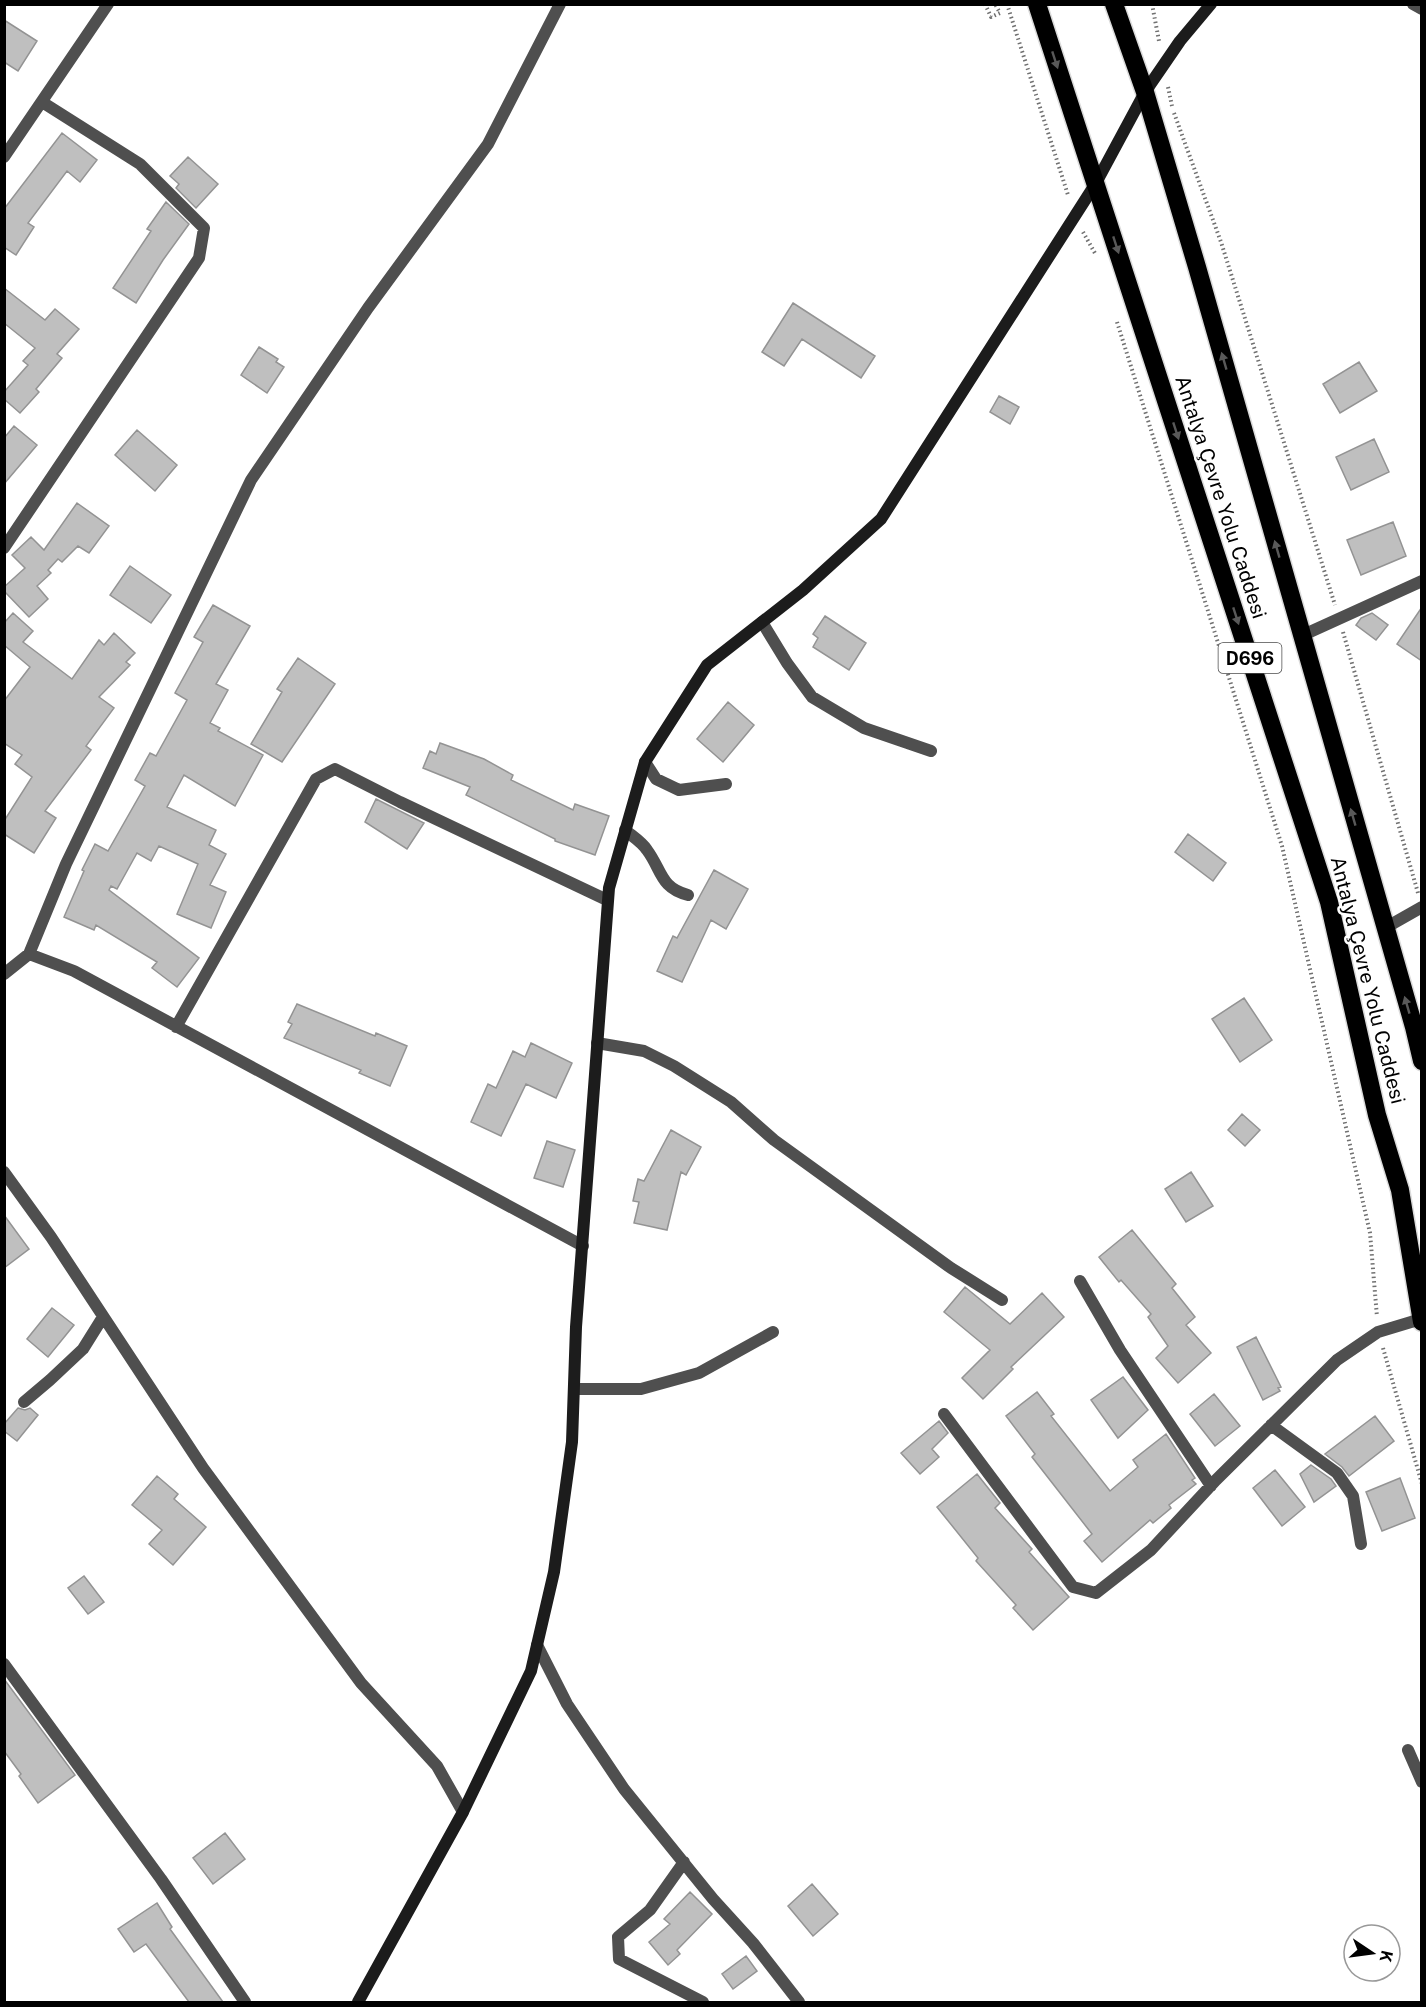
<svg xmlns="http://www.w3.org/2000/svg" width="1426" height="2007" font-family="'Public Sans',sans-serif">
	<rect width="100%" height="100%" fill="#fff"/>
	<path fill="#bfbfbf" stroke="#939393" stroke-width="1.5" d="M 4,20 L 37,41 L 18,71 L 4,62 Z
		M 62,133 L 97,160 L 80,182 L 67,171 L 28,223 L 34,227 L 16,255 L 4,247 L 4,209 Z
		M 188,157 L 218,184 L 196,208 L 176,188 L 179,184 L 170,176 Z
		M 166,202 L 189,224 L 163,260 L 136,303 L 113,288 L 151,231 L 147,229 Z
		M 4,288 L 45,320 L 55,309 L 79,329 L 57,354 L 62,358 L 36,389 L 39,392 L 20,413 L 4,399 L 4,392 L 28,365 L 23,361 L 35,348 L 4,323 Z
		M 793,303 L 875,356 L 861,378 L 802,339 L 784,366 L 762,352 Z
		M 259,347 L 278,359 L 276,362 L 284,367 L 267,393 L 241,375 Z
		M 1359,362 L 1377,391 L 1340,413 L 1323,384 Z
		M 999,396 L 1019,407 L 1010,424 L 990,412 Z
		M 14,426 L 37,445 L 4,484 L 4,438 Z
		M 137,430 L 177,465 L 155,491 L 115,455 Z
		M 1374,439 L 1389,472 L 1351,490 L 1336,457 Z
		M 77,503 L 109,526 L 89,553 L 78,546 L 62,562 L 58,559 L 48,570 L 51,573 L 37,586 L 48,599 L 29,617 L 4,591 L 4,587 L 25,568 L 12,555 L 31,537 L 44,550 Z
		M 1393,522 L 1406,556 L 1361,575 L 1347,540 Z
		M 130,566 L 171,595 L 151,623 L 110,595 Z
		M 213,605 L 250,626 L 216,684 L 228,690 L 210,723 L 220,728 L 218,731 L 263,755 L 235,806 L 184,775 L 167,807 L 216,830 L 209,845 L 226,854 L 210,885 L 226,892 L 211,928 L 177,914 L 198,864 L 159,846 L 151,861 L 137,853 L 117,889 L 111,886 L 109,890 L 199,958 L 177,987 L 152,968 L 157,962 L 96,925 L 94,930 L 64,917 L 84,871 L 82,870 L 95,844 L 108,851 L 145,786 L 135,780 L 150,753 L 156,756 L 187,700 L 175,693 L 203,642 L 194,637 Z
		M 1422,607 L 1422,661 L 1397,644 Z
		M 13,613 L 33,631 L 23,642 L 72,679 L 99,640 L 104,645 L 114,633 L 135,653 L 126,662 L 130,665 L 99,697 L 114,708 L 86,746 L 91,750 L 45,811 L 56,818 L 34,853 L 4,834 L 4,821 L 32,777 L 15,764 L 22,755 L 4,743 L 4,701 L 30,667 L 4,645 L 4,623 Z
		M 1372,613 L 1388,625 L 1376,640 L 1356,625 L 1361,618 Z
		M 825,616 L 866,643 L 849,670 L 813,647 L 818,638 L 813,634 Z
		M 298,658 L 335,684 L 282,762 L 251,744 L 282,692 L 277,689 Z
		M 728,702 L 754,725 L 723,762 L 697,739 Z
		M 440,743 L 484,759 L 513,775 L 511,780 L 573,810 L 575,804 L 609,816 L 595,855 L 555,841 L 555,839 L 466,795 L 470,787 L 423,768 L 430,751 L 436,754 Z
		M 376,799 L 424,823 L 407,849 L 365,822 Z
		M 1188,834 L 1226,863 L 1213,881 L 1175,852 Z
		M 714,870 L 748,889 L 726,929 L 711,920 L 682,982 L 657,971 L 673,936 L 677,938 Z
		M 1244,998 L 1272,1040 L 1240,1062 L 1212,1019 Z
		M 297,1004 L 375,1036 L 376,1033 L 407,1046 L 390,1086 L 359,1073 L 361,1070 L 284,1038 L 292,1024 L 288,1022 Z
		M 531,1043 L 572,1063 L 556,1098 L 526,1084 L 501,1136 L 471,1122 L 488,1084 L 496,1088 L 513,1051 L 525,1057 Z
		M 1242,1114 L 1260,1130 L 1245,1146 L 1228,1130 Z
		M 671,1130 L 701,1147 L 686,1175 L 681,1172 L 667,1230 L 634,1223 L 639,1202 L 633,1201 L 638,1179 L 644,1181 Z
		M 547,1141 L 575,1150 L 563,1187 L 534,1178 Z
		M 1191,1172 L 1213,1206 L 1186,1222 L 1165,1189 Z
		M 4,1215 L 29,1249 L 4,1268 Z
		M 1132,1230 L 1176,1284 L 1172,1288 L 1195,1317 L 1186,1325 L 1211,1353 L 1178,1383 L 1156,1358 L 1168,1346 L 1148,1317 L 1151,1314 L 1121,1280 L 1119,1282 L 1099,1257 Z
		M 965,1287 L 1010,1324 L 1042,1293 L 1064,1317 L 1011,1367 L 1013,1369 L 983,1399 L 962,1378 L 990,1350 L 944,1312 Z
		M 52,1308 L 74,1325 L 48,1357 L 27,1339 Z
		M 1256,1337 L 1281,1387 L 1278,1388 L 1280,1391 L 1263,1400 L 1237,1347 Z
		M 1123,1377 L 1148,1410 L 1118,1438 L 1091,1400 Z
		M 1037,1392 L 1054,1414 L 1051,1416 L 1110,1491 L 1138,1467 L 1133,1460 L 1166,1434 L 1195,1478 L 1192,1480 L 1196,1484 L 1169,1505 L 1171,1508 L 1153,1523 L 1150,1520 L 1102,1562 L 1084,1541 L 1092,1534 L 1032,1457 L 1035,1454 L 1006,1416 Z
		M 1214,1394 L 1240,1426 L 1215,1446 L 1190,1414 Z
		M 18,1408 L 25,1410 L 30,1408 L 38,1415 L 17,1441 L 4,1431 L 4,1424 Z
		M 1375,1416 L 1394,1441 L 1349,1476 L 1342,1467 L 1325,1454 Z
		M 939,1421 L 948,1433 L 932,1449 L 939,1457 L 920,1474 L 901,1453 Z
		M 1311,1465 L 1331,1479 L 1336,1486 L 1314,1502 L 1300,1474 Z
		M 1275,1470 L 1305,1507 L 1282,1526 L 1253,1488 Z
		M 977,1474 L 1000,1503 L 995,1508 L 1032,1549 L 1029,1552 L 1069,1597 L 1033,1630 L 1013,1608 L 1016,1605 L 976,1561 L 978,1558 L 937,1507 Z
		M 157,1476 L 178,1494 L 174,1499 L 206,1527 L 173,1565 L 149,1544 L 162,1530 L 132,1505 Z
		M 1400,1478 L 1415,1518 L 1382,1531 L 1366,1492 Z
		M 84,1576 L 104,1602 L 88,1614 L 68,1588 Z
		M 4,1679 L 75,1775 L 38,1803 L 19,1776 L 21,1774 L 4,1751 Z
		M 225,1833 L 245,1859 L 213,1884 L 193,1858 Z
		M 812,1884 L 838,1914 L 813,1936 L 788,1906 Z
		M 690,1892 L 712,1914 L 677,1950 L 680,1954 L 668,1965 L 649,1942 L 670,1924 L 664,1919 Z
		M 157,1903 L 172,1927 L 170,1929 L 223,2002 L 189,2002 L 146,1944 L 134,1952 L 118,1929 Z
		M 746,1956 L 757,1971 L 733,1989 L 722,1974 Z"/>
	<g fill="none" stroke-linecap="round" stroke-linejoin="round">
		<defs>
			<path id="highway" d="M 1037,4 L 1329,902 L 1377,1115 L 1400,1190 L 1422,1322
				M 1114,4 L 1145,92 L 1197,267 L 1414,1027 L 1422,1061"/>
		</defs>
		<use href="#highway" stroke="#dbdbdb" stroke-width="21"/>
		<path stroke="#717171" stroke-width="4" stroke-dasharray="1.5 3" stroke-linecap="butt" d="M 985,4 L 991,17 L 1000,13 L 995,4
			M 1007,4 L 1068,195
			M 1152,4 L 1159,41
			M 1168,87 L 1172,106
			M 1174,113 L 1221,242 L 1335,605
			M 1083,232 L 1096,255
			M 1117,322 L 1282,846 L 1370,1233 L 1377,1317
			M 1343,632 L 1418,893
			M 1383,1348 L 1422,1484"/>
		<path stroke="#4f4f4f" stroke-width="12" d="M 1413,4 L 1422,9
			M 4,157 L 108,4
			M 4,548 L 199,258 L 204,228 L 140,164 L 42,102
			M 762,622 L 787,663 L 812,697 L 864,728 L 931,751
			M 1301,636 L 1422,581
			M 645,762 L 656,779 L 679,790 L 726,784
			M 625,830 C 632,836 642,842 647,850 C 662,870 660,888 688,895
			M 1385,928 L 1422,907
			M 29,954 L 66,864 L 251,480 L 368,308 L 488,144 L 560,4
			M 4,974 L 29,954 L 74,971 L 583,1246
			M 176,1027 L 316,779 L 335,769 L 400,802 L 607,900
			M 597,1043 L 644,1051 L 674,1066 L 731,1102 L 774,1140 L 951,1268 L 1002,1300
			M 4,1172 L 51,1237 L 203,1468 L 361,1683 L 437,1766 L 463,1812
			M 1080,1281 L 1120,1350 L 1211,1486
			M 574,1389 L 641,1389 L 699,1373 L 773,1332
			M 24,1402 L 50,1380 L 83,1349 L 103,1317
			M 944,1414 L 1073,1587 L 1096,1593 L 1151,1550 L 1216,1480 L 1337,1360 L 1378,1332 L 1421,1319
			M 1271,1425 L 1337,1473 L 1353,1496 L 1361,1544
			M 537,1645 L 567,1704 L 624,1789 L 713,1899 L 753,1943 L 799,2002
			M 4,1664 L 161,1879 L 245,2002
			M 1408,1750 L 1422,1782
			M 684,1862 L 650,1910 L 618,1937 L 619,1959 L 703,2002"/>
		<path stroke="#1c1c1c" stroke-width="12" d="M 358,2002 L 463,1812 L 531,1671 L 554,1572 L 572,1442 L 576,1327 L 609,888 L 645,762 L 707,665 L 803,590 L 881,519 L 1096,183 L 1145,92 L 1180,41 L 1211,4"/>
		<use href="#highway" stroke="#000" stroke-width="18"/>
	</g>
	<defs><path id="oneway-solid" d="M-6-.8H1V-3.2L6.5 0L1 3.2V.8H-6Z" transform="scale(1.5)"/></defs>
	<g fill="#595959">
		<use href="#oneway-solid" transform="translate(1055 60) rotate(72)"/>
		<use href="#oneway-solid" transform="translate(1116 245) rotate(72)"/>
		<use href="#oneway-solid" transform="translate(1224 361) rotate(-106)"/>
		<use href="#oneway-solid" transform="translate(1176 431) rotate(72)"/>
		<use href="#oneway-solid" transform="translate(1277 549) rotate(-106)"/>
		<use href="#oneway-solid" transform="translate(1236 616) rotate(72)"/>
		<use href="#oneway-solid" transform="translate(1353 817) rotate(-106)"/>
		<use href="#oneway-solid" transform="translate(1407 1005) rotate(-106)"/>
	</g>
	<g text-anchor="middle" dominant-baseline="central" stroke-width="5" stroke-linejoin="round" paint-order="stroke">
		<rect fill="#fff" stroke="#4c4c4c" stroke-width="1.5" x="1218.5" y="643" width="63" height="30" rx="4.5"/>
		<g font-size="18" font-weight="bold" fill="#000">
			<text x="1250" y="658">D696</text>
		</g>
		<g font-size="20" fill="#000" stroke="#fff">
			<text transform="translate(1221 497) rotate(72)">Antalya Çevre Yolu Caddesi</text>
			<text transform="translate(1368 980) rotate(76)">Antalya Çevre Yolu Caddesi</text>
		</g>
	</g>
	<rect width="1426" height="2007" fill="none" stroke="#000000" stroke-width="12"/>
	<g transform="translate(1372 1953) rotate(103)"><circle r="28" fill="#ffffff" stroke="#999999" stroke-width="1.5"/>
	<path d="M0-4.5L10 22L0 15L-10 22Z" fill="#000000"/>
	<text y="-9" font-size="16" font-weight="bold" text-anchor="middle" fill="#000000">K</text>
	</g>
</svg>
